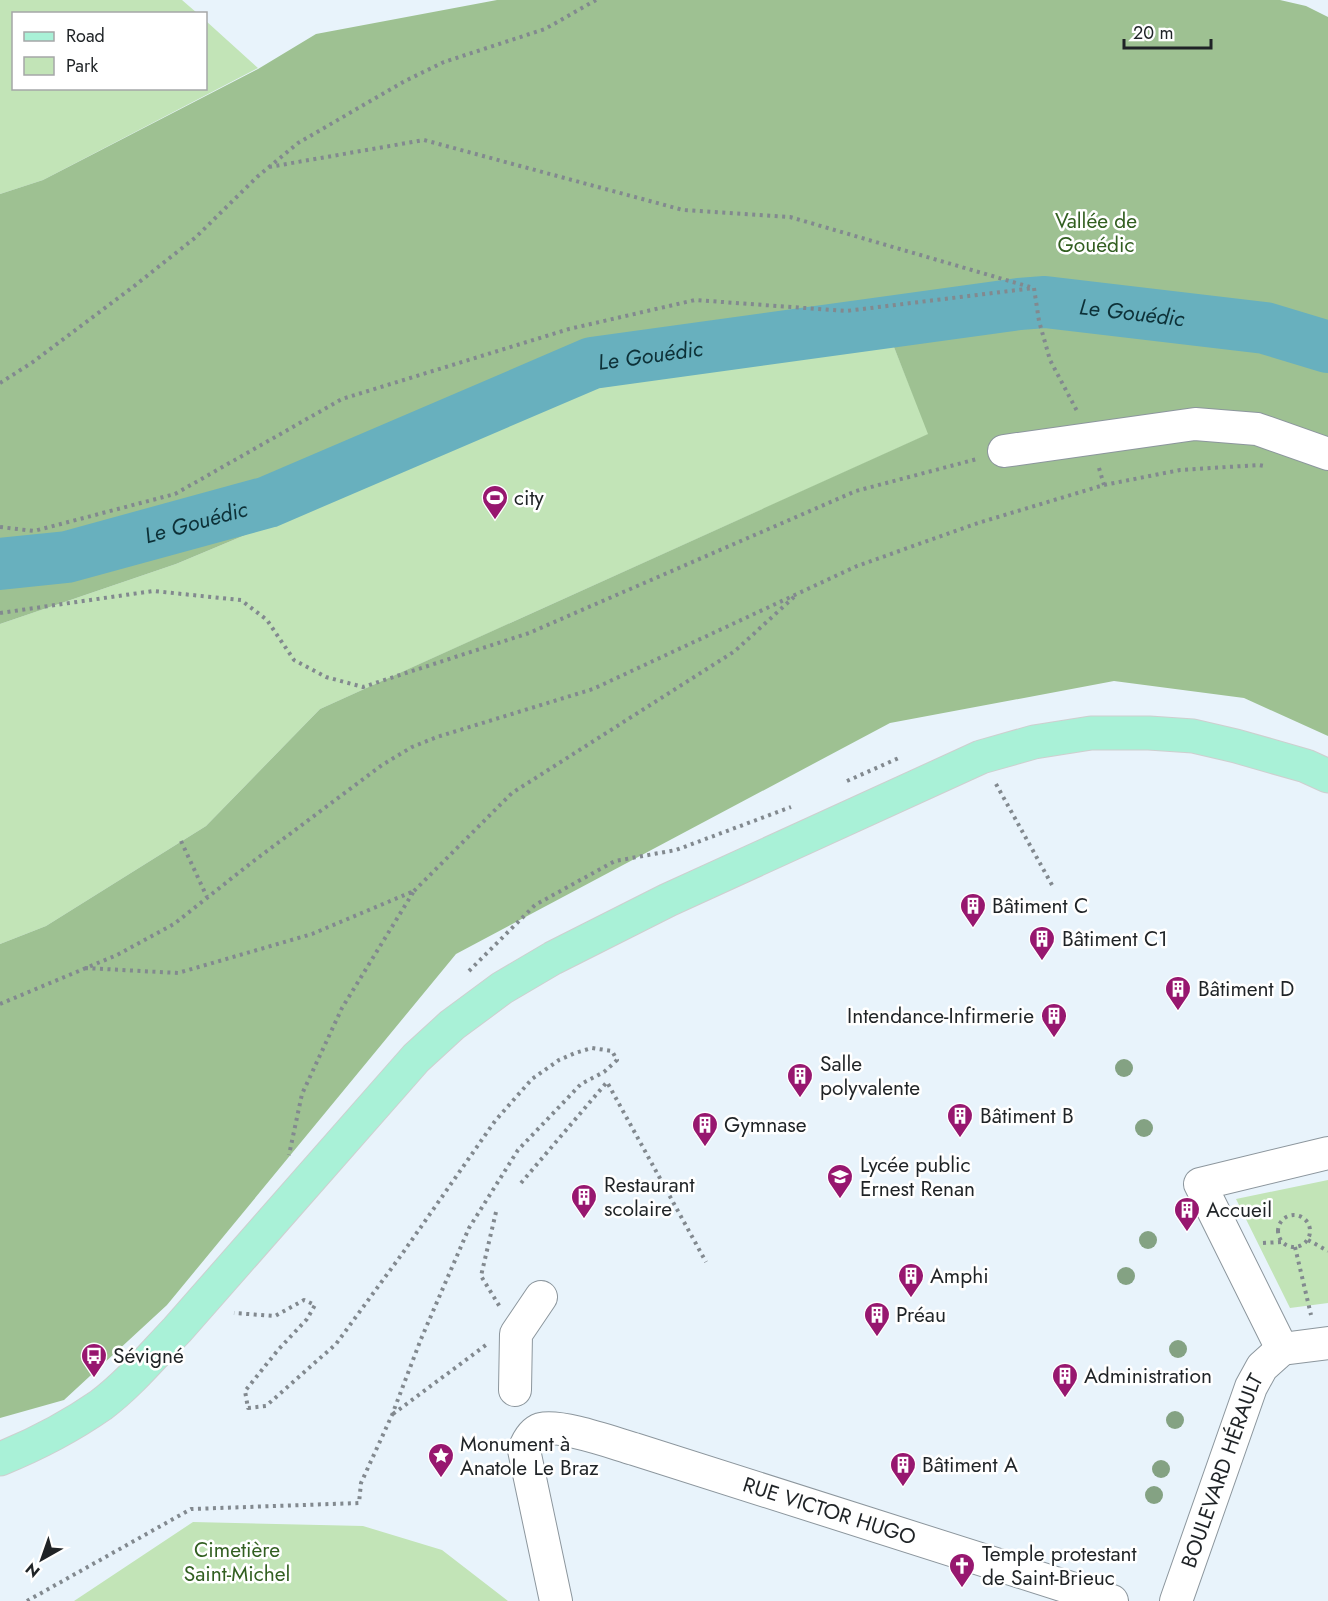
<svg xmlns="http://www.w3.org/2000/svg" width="1328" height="1601" font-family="Jost,sans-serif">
	<rect width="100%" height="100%" fill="#e8f3fb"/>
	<path fill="#c2e4b7" d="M 0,0 L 182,0 L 197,13 L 14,14 L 14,88 L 206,88 L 206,21 L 258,68 L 43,180 L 0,194 Z
		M 892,342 L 929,434 L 320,709 L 206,826 L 46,926 L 0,944 L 0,624 L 176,564 L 593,389 Z
		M 1328,1180 L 1328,1303 L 1290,1308 L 1236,1199 Z
		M 193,1522 L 363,1526 L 442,1550 L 508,1601 L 74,1601 Z"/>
	<path fill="#9ec192" d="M 497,0 L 1280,0 L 1306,6 L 1328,17 L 1328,736 L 1244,698 L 1114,681 L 890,723 L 456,954 L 167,1305 L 64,1400 L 0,1418 L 0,944 L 46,926 L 206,826 L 320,709 L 928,434 L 892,342 L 593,389 L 176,564 L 0,624 L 0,194 L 43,180 L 258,69 L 316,34 Z"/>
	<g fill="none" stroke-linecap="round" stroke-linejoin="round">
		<path stroke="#68b0be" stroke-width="52" id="s1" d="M 0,564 L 67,557 L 268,502 L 592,363 L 1019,304 L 1045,302 L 1265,328 L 1328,347"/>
		<defs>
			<g id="minor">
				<path d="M 1004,451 L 1195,424 L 1257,429 L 1328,454"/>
				<path d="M 1282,1349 L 1200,1184 L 1328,1153"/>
				<path d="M 1282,1349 L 1328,1343"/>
				<path d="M 515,1390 L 516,1334 L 541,1297"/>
				<path id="s2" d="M 556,1601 L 524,1450 C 527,1442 532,1432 541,1429 C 561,1424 613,1443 634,1449 L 1112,1601"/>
				<path id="s3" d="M 1176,1601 L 1251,1387 L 1262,1367 L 1282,1349"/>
			</g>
			<path id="major" d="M 0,1459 C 37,1444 68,1428 101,1405 C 129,1384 153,1355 177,1330 L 416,1058 L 452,1025 L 502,988 L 553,958 L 668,900 L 981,757 L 1034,742 L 1091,733 L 1149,733 L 1193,736 L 1236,746 L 1306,766 L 1328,776"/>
		</defs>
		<use href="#minor" stroke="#8c969d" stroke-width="34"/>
		<use href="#major" stroke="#cecfcf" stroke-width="35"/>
		<path stroke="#82898f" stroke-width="4" stroke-dasharray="3 4.5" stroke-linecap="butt" d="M 269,167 L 424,140 L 683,210 L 790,217 L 1030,287
			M 1034,288 L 1039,321 L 1050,360 L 1077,411
			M 0,383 L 33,362 L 133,287 L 196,237 L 257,177 L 298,143 L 405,81 L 444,62 L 545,29 L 596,0
			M 1099,468 L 1104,485
			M 0,527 L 34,531 L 175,494 L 342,399 L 569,329 L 695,300 L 846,311 L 1034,288
			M 0,613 L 153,591 L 241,600 L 267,620 L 294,660 L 326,677 L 363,687 L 529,633 L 856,491 L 977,459
			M 847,781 L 901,757
			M 996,784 L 1052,885
			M 181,841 L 207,897
			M 414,891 L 512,793 L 735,651 L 795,596
			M 85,968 L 178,973 L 312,934 L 414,891 L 342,1008 L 302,1094 L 289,1155
			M 469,971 L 535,905 L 615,861 L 676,850 L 791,807
			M 0,1004 L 117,955 L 174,924 L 251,863 L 382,765 L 412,747 L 437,737 L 593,689 L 857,566 L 978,523 L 1104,485 L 1180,470 L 1259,465 L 1264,466
			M 521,1183 L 607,1082 L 706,1262
			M 496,1212 L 481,1276 L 500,1307
			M1278 1231a16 16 0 1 1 32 0a16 16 0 1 1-32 0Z
			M 1308,1240 L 1328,1251
			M 1263,1243 L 1281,1242
			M 1295,1247 L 1311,1315
			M 393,1414 L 486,1345
			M 27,1601 L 191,1509 L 359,1503 L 361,1483 L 392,1415 L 421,1339 L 469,1228 L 518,1150 L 581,1084 L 604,1072 L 617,1060 L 612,1051 L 592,1048 L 575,1053 L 559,1060 L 532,1079 L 495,1121 L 402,1254 L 336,1344 L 266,1406 L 248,1408 L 245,1391 L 278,1350 L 307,1319 L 315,1305 L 304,1300 L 275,1316 L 234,1313"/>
		<use href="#minor" stroke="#fff" stroke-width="32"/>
		<use href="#major" stroke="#a9f1d7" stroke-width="33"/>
	</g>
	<g fill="#84a283">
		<circle cx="1124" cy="1068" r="9"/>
		<circle cx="1144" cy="1128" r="9"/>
		<circle cx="1148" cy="1240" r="9"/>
		<circle cx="1126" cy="1276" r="9"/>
		<circle cx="1178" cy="1349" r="9"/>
		<circle cx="1175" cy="1420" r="9"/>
		<circle cx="1161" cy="1469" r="9"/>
		<circle cx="1154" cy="1495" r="9"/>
	</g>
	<defs>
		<symbol id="stadium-pin" viewBox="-11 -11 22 30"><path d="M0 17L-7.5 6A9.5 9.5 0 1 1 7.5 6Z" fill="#97176f" stroke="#fff"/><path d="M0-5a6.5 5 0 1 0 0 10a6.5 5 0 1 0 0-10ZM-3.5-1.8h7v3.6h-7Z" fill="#fff"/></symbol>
		<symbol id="building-pin" viewBox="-11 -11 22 30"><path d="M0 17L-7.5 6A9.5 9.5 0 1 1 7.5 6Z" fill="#97176f" stroke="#fff"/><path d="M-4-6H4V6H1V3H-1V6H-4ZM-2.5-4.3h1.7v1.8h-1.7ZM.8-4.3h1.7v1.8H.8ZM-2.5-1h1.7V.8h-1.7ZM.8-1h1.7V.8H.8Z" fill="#fff"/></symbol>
		<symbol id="school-pin" viewBox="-11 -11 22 30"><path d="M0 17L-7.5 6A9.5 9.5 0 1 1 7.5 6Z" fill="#97176f" stroke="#fff"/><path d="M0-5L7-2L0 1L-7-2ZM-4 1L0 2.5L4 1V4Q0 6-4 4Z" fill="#fff"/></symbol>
		<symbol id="bus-pin" viewBox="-11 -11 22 30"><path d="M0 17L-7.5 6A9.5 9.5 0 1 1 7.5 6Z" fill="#97176f" stroke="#fff"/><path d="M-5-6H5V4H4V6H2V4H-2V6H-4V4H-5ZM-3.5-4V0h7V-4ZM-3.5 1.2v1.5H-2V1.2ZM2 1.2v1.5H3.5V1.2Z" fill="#fff"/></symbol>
		<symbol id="sight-pin" viewBox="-11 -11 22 30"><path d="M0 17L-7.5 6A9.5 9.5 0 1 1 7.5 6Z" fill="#97176f" stroke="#fff"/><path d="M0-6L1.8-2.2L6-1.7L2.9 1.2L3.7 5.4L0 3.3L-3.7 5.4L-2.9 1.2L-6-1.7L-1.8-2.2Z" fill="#fff"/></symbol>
		<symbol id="church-pin" viewBox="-11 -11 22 30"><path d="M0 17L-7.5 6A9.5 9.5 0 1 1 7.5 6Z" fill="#97176f" stroke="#fff"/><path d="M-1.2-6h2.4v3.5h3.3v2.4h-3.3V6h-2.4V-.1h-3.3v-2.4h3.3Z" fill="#fff"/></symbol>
	</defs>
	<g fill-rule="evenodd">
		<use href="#stadium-pin" x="480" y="483" width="30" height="40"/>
		<use href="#building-pin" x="958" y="891" width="30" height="40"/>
		<use href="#building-pin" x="1027" y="924" width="30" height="40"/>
		<use href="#building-pin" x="1163" y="974" width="30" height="40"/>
		<use href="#building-pin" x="1039" y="1001" width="30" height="40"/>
		<use href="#building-pin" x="785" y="1061" width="30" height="40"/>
		<use href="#building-pin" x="945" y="1101" width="30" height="40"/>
		<use href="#building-pin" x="690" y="1110" width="30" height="40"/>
		<use href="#school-pin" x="825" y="1162" width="30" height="40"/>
		<use href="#building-pin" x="569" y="1182" width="30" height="40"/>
		<use href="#building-pin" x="1172" y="1195" width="30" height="40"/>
		<use href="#building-pin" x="896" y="1261" width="30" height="40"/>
		<use href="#building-pin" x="862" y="1300" width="30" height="40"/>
		<use href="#bus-pin" x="79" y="1341" width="30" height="40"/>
		<use href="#building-pin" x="1050" y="1361" width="30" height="40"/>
		<use href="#sight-pin" x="426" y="1441" width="30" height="40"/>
		<use href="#building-pin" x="888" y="1450" width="30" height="40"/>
		<use href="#church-pin" x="947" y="1551" width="30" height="40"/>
	</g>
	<g text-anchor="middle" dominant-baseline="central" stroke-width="5" stroke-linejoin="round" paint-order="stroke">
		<g font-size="21" fill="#325f21" stroke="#fff">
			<text x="1096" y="221">Vallée de<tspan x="1096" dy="24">Gouédic</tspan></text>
			<text x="237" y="1550">Cimetière<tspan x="237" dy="24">Saint-Michel</tspan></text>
		</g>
		<g font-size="21" fill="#1f2326" stroke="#fff" text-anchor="start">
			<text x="514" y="498">city</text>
			<text x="992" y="906">Bâtiment C</text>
			<text x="1062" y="939">Bâtiment C1</text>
			<text x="1198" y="989">Bâtiment D</text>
			<text x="1034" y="1016" text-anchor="end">Intendance-Infirmerie</text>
			<text x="820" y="1064">Salle<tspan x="820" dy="24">polyvalente</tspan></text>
			<text x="980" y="1116">Bâtiment B</text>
			<text x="724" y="1125">Gymnase</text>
			<text x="860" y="1165">Lycée public<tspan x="860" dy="24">Ernest Renan</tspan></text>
			<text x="604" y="1185">Restaurant<tspan x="604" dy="24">scolaire</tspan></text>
			<text x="1206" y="1210">Accueil</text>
			<text x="930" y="1276">Amphi</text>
			<text x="896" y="1315">Préau</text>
			<text x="113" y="1356">Sévigné</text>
			<text x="1084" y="1376">Administration</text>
			<text x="460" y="1444">Monument à<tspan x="460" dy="24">Anatole Le Braz</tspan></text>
			<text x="922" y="1465">Bâtiment A</text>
			<text x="982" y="1554">Temple protestant<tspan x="982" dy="24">de Saint-Brieuc</tspan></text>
		</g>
		<g font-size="21" fill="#1f2326" stroke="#fff">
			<text stroke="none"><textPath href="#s3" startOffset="138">BOULEVARD HÉRAULT</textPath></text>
			<text stroke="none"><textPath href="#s2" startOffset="483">RUE VICTOR HUGO</textPath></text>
		</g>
		<g font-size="22" font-style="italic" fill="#0d3138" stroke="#fff">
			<text stroke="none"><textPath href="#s1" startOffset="1173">Le Gouédic</textPath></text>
			<text stroke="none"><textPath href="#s1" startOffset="687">Le Gouédic</textPath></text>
			<text stroke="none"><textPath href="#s1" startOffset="201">Le Gouédic</textPath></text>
		</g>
	</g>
	<rect x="12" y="12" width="195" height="78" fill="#ffffff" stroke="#a5a7a8" stroke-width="1.5"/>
	<rect x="24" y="32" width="30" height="9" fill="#a9f1d7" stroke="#a5a7a8" stroke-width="1.5"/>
	<text x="66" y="42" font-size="18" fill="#1f2326">Road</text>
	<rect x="24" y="57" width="30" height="18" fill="#c2e4b7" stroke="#a5a7a8" stroke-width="1.5"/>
	<text x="66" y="72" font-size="18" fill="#1f2326">Park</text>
	<g transform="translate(42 1559) rotate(220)" stroke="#ffffff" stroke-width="4.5" paint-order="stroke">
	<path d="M0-4.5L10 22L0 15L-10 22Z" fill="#1f2326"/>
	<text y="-9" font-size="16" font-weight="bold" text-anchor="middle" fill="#1f2326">N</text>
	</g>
	<path d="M1124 39v9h87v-9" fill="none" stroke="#1f2326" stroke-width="3"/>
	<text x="1133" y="39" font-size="18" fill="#1f2326" stroke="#ffffff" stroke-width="4.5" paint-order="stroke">20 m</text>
</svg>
